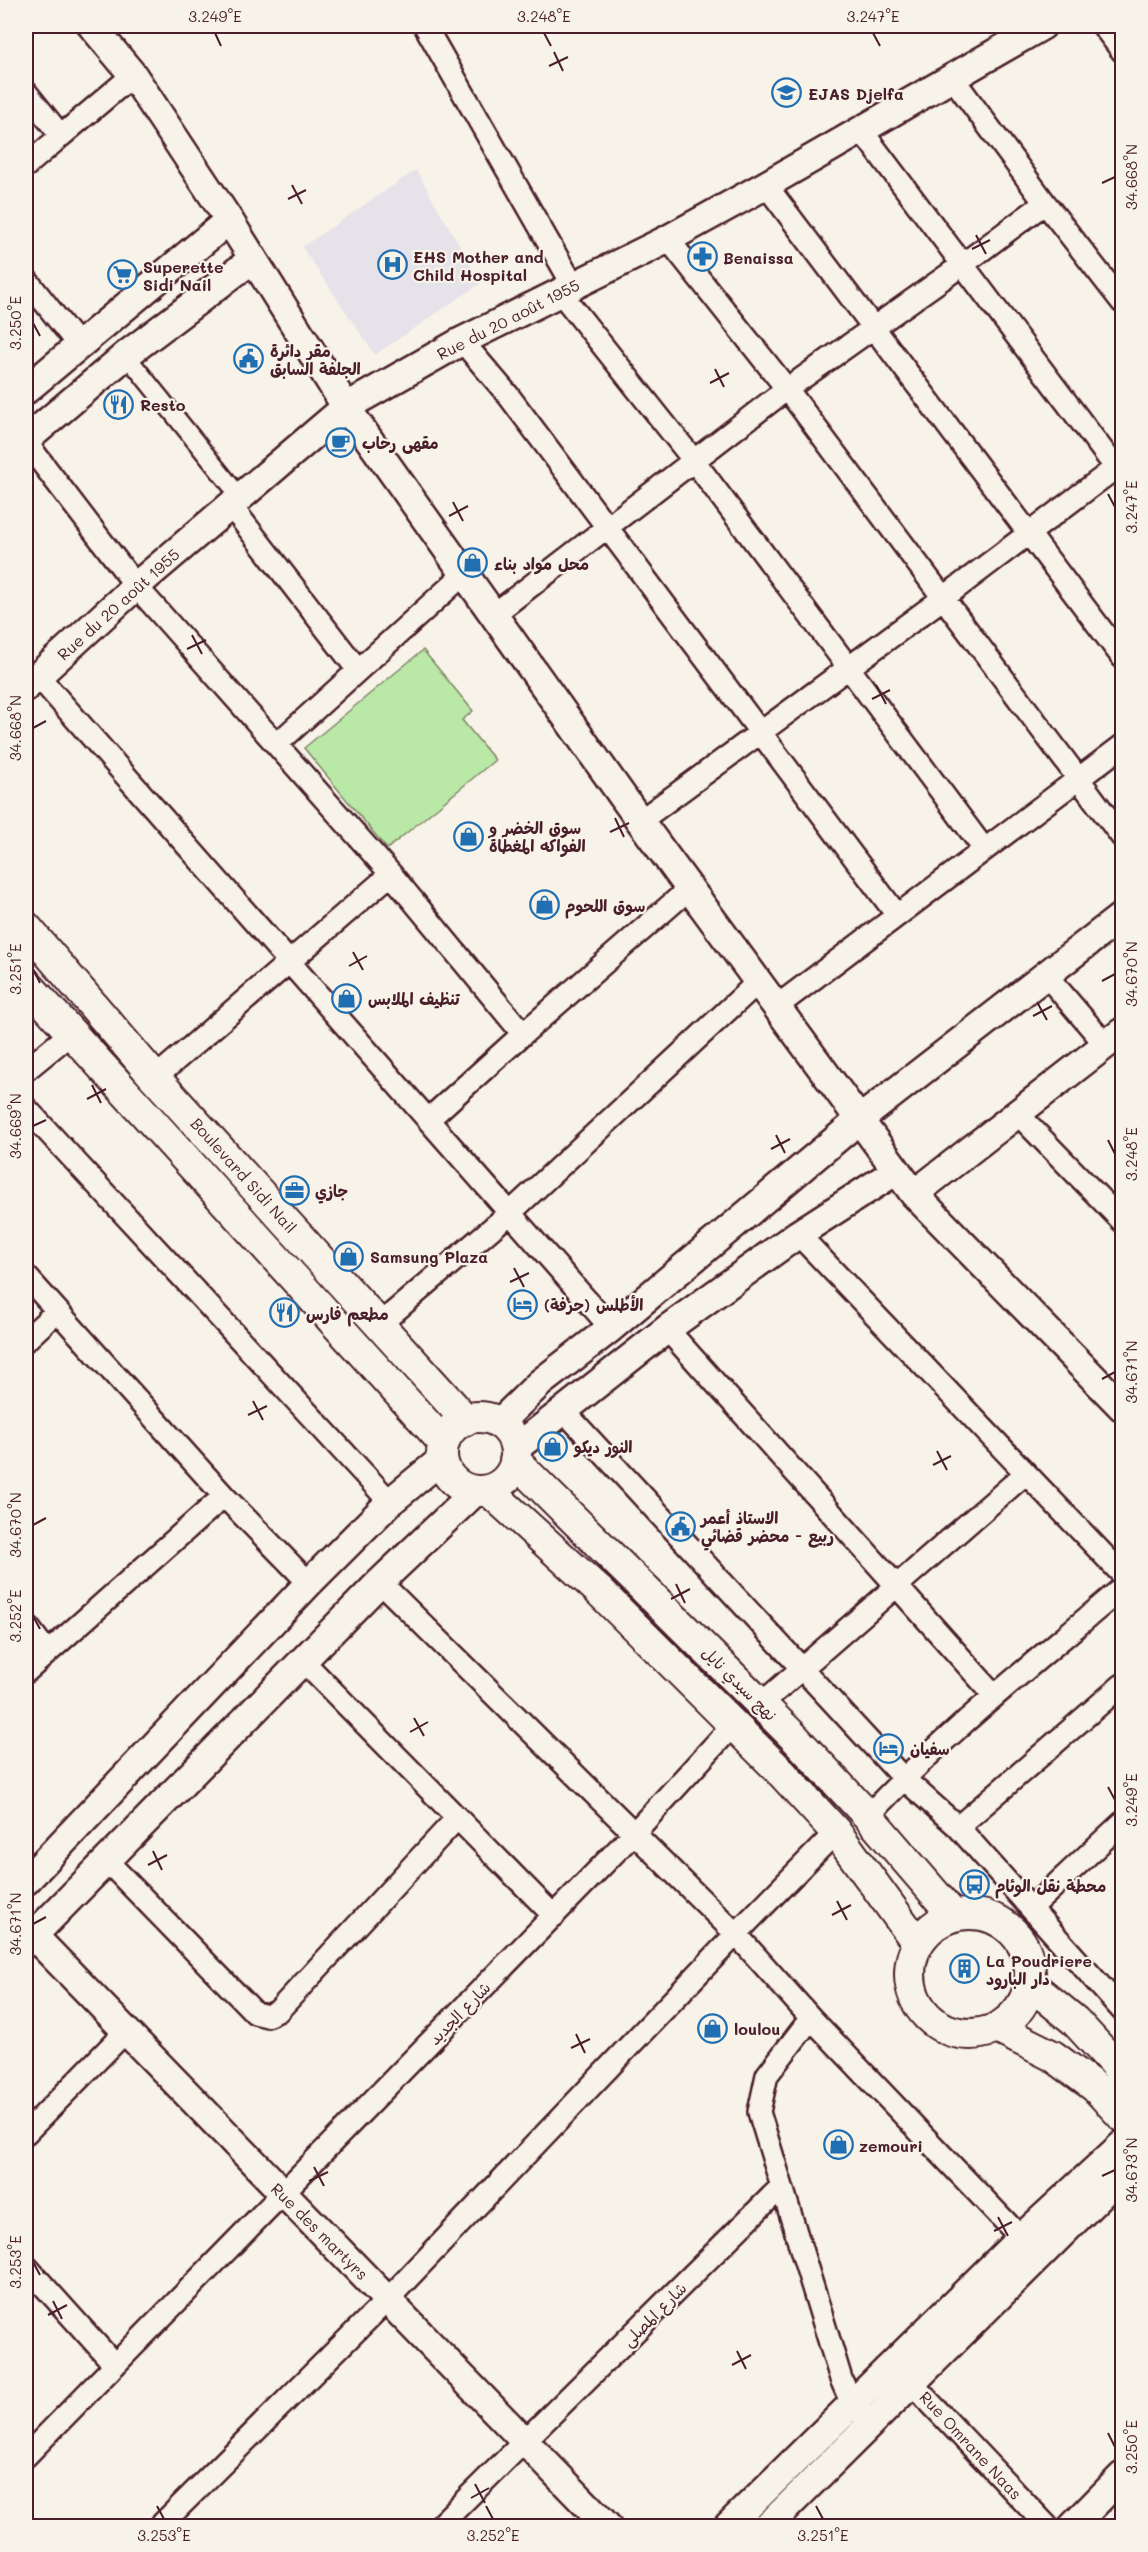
<svg xmlns="http://www.w3.org/2000/svg" width="1148" height="2552" font-family="Mali,'Playpen Sans Arabic',sans-serif">
	<rect width="100%" height="100%" fill="#f7f3e8"/>
	<filter id="ink" filterUnits="userSpaceOnUse"><feTurbulence type="fractalNoise" baseFrequency=".0167" numOctaves="2"/><feDisplacementMap in="SourceGraphic" scale="12" xChannelSelector="R" yChannelSelector="G"/><feConvolveMatrix kernelMatrix="1 2 1 2 8 2 1 2 1" color-interpolation-filters="sRGB"/></filter>
	<g filter="url(#ink)">
		<path fill="#e6e2ea" d="M 416,170 L 481,283 L 375,355 L 302,247 Z"/>
		<path fill="#b9e8a7" stroke="#828469" stroke-width="1.5" d="M 423,650 L 473,711 L 462,720 L 495,760 L 387,849 L 304,748 Z"/>
		<g fill="none" stroke-linecap="round" stroke-linejoin="round">
			<defs>
				<path id="pedestrian" d="M 126,355 L 240,497"/>
				<path id="minor" d="M 425,26 L 573,285
					M 1103,26 L 1122,51
					M 952,77 L 1045,203 L 1122,302
					M 26,92 L 61,136 L 133,75
					M 862,131 L 1122,476
					M 26,166 L 61,136
					M 766,185 L 1122,657
					M 668,239 L 787,389 L 1122,837
					M 26,279 L 79,346
					M 560,292 L 695,462 L 984,849
					M 462,341 L 508,395 L 562,467 L 897,915
					M 26,442 L 136,586 L 391,874 L 523,1034 L 690,888
					M 231,506 L 358,670
					M 493,615 L 787,389 L 962,265 L 1045,203
					M 38,676 L 611,1328
					M 277,744 L 464,574
					M 640,821 L 942,599 L 1122,463
					M 1047,976 L 1105,1044
					M 776,1007 L 1122,746
					M 26,1070 L 70,1034
					M 155,1078 L 391,874
					M 26,1108 L 390,1502
					M 1018,1114 L 1122,1221
					M 429,1119 L 523,1034
					M 798,1234 L 1122,1574
					M 26,1276 L 224,1496 L 309,1583
					M 380,1324 L 511,1212 L 758,982
					M 667,1329 L 995,1696
					M 26,1340 L 57,1311
					M 564,1411 L 903,1778 L 958,1827 L 1122,2010
					M 380,1582 L 736,1934 L 811,2018 L 1021,2238
					M 26,1624 L 47,1652
					M 304,1662 L 554,1916
					M 26,1672 L 224,1496
					M 761,1704 L 1025,1474
					M 868,1816 C 946,1732 1036,1662 1122,1588
					M 958,1827 L 1122,1685
					M 107,1861 L 255,2013 L 267,2016 L 278,2011 L 457,1818
					M 1032,1907 L 1122,1823
					M 811,2018 L 767,2075 L 759,2112 L 841,2379 L 852,2404 L 862,2414
					M 26,2133 L 125,2032
					M 26,2266 L 115,2365
					M 901,2372 L 1047,2526
					M 26,2456 L 635,1832 L 733,1725
					M 160,2526 L 388,2299 L 736,1934 L 836,1832
					M 439,2526 L 781,2187"/>
				<path id="tertiary" d="M 92,26 L 133,75 L 229,220 L 346,407 L 640,821 L 914,1194 L 1122,1407
					M 26,390 L 229,220
					M 26,440 L 126,355 L 253,259
					M 26,687 L 136,586 L 346,407 L 462,341 L 668,239 L 766,185 L 1042,26
					M 914,1194 L 1122,1032
					M 499,1423 L 540,1383 L 611,1328 L 859,1120 L 1122,916
					M 515,1449 L 667,1329 L 798,1234 L 896,1171
					M 26,1881 L 309,1583 L 390,1502 L 442,1459
					M 26,1928 L 607,2526
					M 26,1943 L 380,1582 L 476,1491
					M 728,2526 L 1021,2238 L 1122,2145
					M 768,2526 L 1122,2174
					M 1073,2526 L 1122,2476"/>
				<path id="secondary" d="M 26,927 L 155,1078 L 466,1420
					M 26,983 L 444,1443
					M442 1454a37 37 0 1 1 74 0a37 37 0 1 1-74 0Z
					M 515,1461 L 795,1738 L 868,1816 L 954,1916
					M 488,1490 L 598,1590 L 778,1769 L 836,1832 L 918,1944
					M910 1974a60 60 0 1 1 120 0a60 60 0 1 1-120 0Z
					M 1030,1984 L 1075,2021 L 1122,2072
					M 997,2028 L 1053,2056 L 1095,2087 L 1122,2116"/>
			</defs>
			<use href="#pedestrian" stroke="#4a1f2b" stroke-width="21"/>
			<use href="#minor" stroke="#4a1f2b" stroke-width="26"/>
			<use href="#tertiary" stroke="#4a1f2b" stroke-width="32"/>
			<use href="#secondary" stroke="#4a1f2b" stroke-width="34"/>
			<use href="#pedestrian" stroke="#f7f3e8" stroke-width="16"/>
			<use href="#minor" stroke="#f7f3e8" stroke-width="21"/>
			<use href="#tertiary" stroke="#f7f3e8" stroke-width="27"/>
			<use href="#secondary" stroke="#f7f3e8" stroke-width="30"/>
		</g>
	</g>
	<path fill="none" stroke="#4a1f2b" stroke-width="2" d="M 215,33 L 221,46M 544,33 L 551,46M 873,33 L 880,46M 554,52 L 563,71M 549,66 L 568,57M 1102,183 L 1115,177M 292,185 L 302,204M 288,199 L 306,190M 976,235 L 986,254M 972,249 L 990,240M 33,323 L 40,336M 715,369 L 724,387M 710,383 L 729,373M 1108,494 L 1115,507M 453,502 L 463,521M 449,516 L 468,506M 192,635 L 202,654M 187,649 L 206,640M 876,685 L 886,704M 872,699 L 890,690M 33,728 L 46,721M 615,818 L 624,837M 610,832 L 629,823M 353,952 L 363,970M 349,966 L 367,956M 33,969 L 40,983M 1102,981 L 1115,974M 1037,1002 L 1047,1020M 1033,1016 L 1052,1006M 92,1085 L 101,1103M 87,1099 L 106,1089M 33,1126 L 46,1120M 776,1135 L 785,1153M 1108,1140 L 1115,1154M 771,1149 L 790,1139M 514,1268 L 524,1287M 510,1282 L 529,1273M 1102,1379 L 1115,1372M 253,1401 L 263,1420M 248,1415 L 267,1406M 937,1451 L 947,1470M 933,1465 L 951,1456M 33,1525 L 46,1518M 676,1584 L 685,1603M 671,1599 L 690,1589M 33,1616 L 40,1629M 414,1718 L 424,1736M 410,1732 L 428,1722M 1108,1787 L 1115,1800M 153,1851 L 162,1870M 148,1865 L 167,1855M 837,1901 L 847,1920M 832,1915 L 851,1905M 33,1924 L 46,1917M 576,2034 L 585,2053M 571,2048 L 590,2039M 314,2167 L 324,2186M 1102,2176 L 1115,2170M 309,2181 L 328,2172M 998,2217 L 1008,2236M 994,2231 L 1012,2222M 33,2262 L 40,2275M 53,2301 L 62,2319M 48,2315 L 67,2305M 737,2351 L 746,2369M 732,2365 L 751,2355M 1108,2433 L 1115,2447M 475,2484 L 485,2503M 471,2498 L 489,2488M 157,2506 L 164,2519M 486,2506 L 493,2519M 816,2506 L 823,2519"/>
	<defs>
		<symbol id="school-ring" viewBox="-11 -11 22 22"><circle r="9.5" fill="#f7f3e8" stroke="#1f6fb2" stroke-width="1.5"/><path d="M0-5L7-2L0 1L-7-2ZM-4 1L0 2.5L4 1V4Q0 6-4 4Z" fill="#1f6fb2"/></symbol>
		<symbol id="pharmacy-ring" viewBox="-11 -11 22 22"><circle r="9.5" fill="#f7f3e8" stroke="#1f6fb2" stroke-width="1.5"/><path d="M-2-6h4v4h4v4h-4v4h-4v-4h-4v-4h4Z" fill="#1f6fb2"/></symbol>
		<symbol id="hospital-ring" viewBox="-11 -11 22 22"><circle r="9.5" fill="#f7f3e8" stroke="#1f6fb2" stroke-width="1.5"/><path d="M-5-5h3v3.5h4V-5h3V5h-3V1.5h-4V5h-3Z" fill="#1f6fb2"/></symbol>
		<symbol id="supermarket-ring" viewBox="-11 -11 22 22"><circle r="9.5" fill="#f7f3e8" stroke="#1f6fb2" stroke-width="1.5"/><path d="M-6-5.5h2.5l.6 2H6L4.5 2H-2.5L-4.4-4H-6ZM-1.5 3.2a1.3 1.3 0 1 0 .1 0ZM3 3.2a1.3 1.3 0 1 0 .1 0Z" fill="#1f6fb2"/></symbol>
		<symbol id="civic-ring" viewBox="-11 -11 22 22"><circle r="9.5" fill="#f7f3e8" stroke="#1f6fb2" stroke-width="1.5"/><path d="M-.6-6.5H3V-4.5H.6V-3L4-1V1h2V6H-6V1h2V-1L-.6-3ZM-1.2 2.5V6h2.4V2.5Z" fill="#1f6fb2"/></symbol>
		<symbol id="restaurant-ring" viewBox="-11 -11 22 22"><circle r="9.5" fill="#f7f3e8" stroke="#1f6fb2" stroke-width="1.5"/><path d="M-5-6h1v4h1v-4h1v4h1v-4h1v5L-1.5 .5V6h-2V.5L-5-1ZM5-6V6H3V1.5H1.5Q1.5-4 5-6Z" fill="#1f6fb2"/></symbol>
		<symbol id="cafe-ring" viewBox="-11 -11 22 22"><circle r="9.5" fill="#f7f3e8" stroke="#1f6fb2" stroke-width="1.5"/><path d="M-5.5-4.5H6V0H3Q3 3.5 0 3.5H-2.5Q-5.5 3.5-5.5 0ZM3-3.2v2h1.7v-2ZM-6 4.5H4V6H-6Z" fill="#1f6fb2"/></symbol>
		<symbol id="shop-ring" viewBox="-11 -11 22 22"><circle r="9.5" fill="#f7f3e8" stroke="#1f6fb2" stroke-width="1.5"/><path d="M-5-2.5h2.3a2.7 3.5 0 0 1 5.4 0H5L5.5 6h-11ZM-1.5-2.5h3a1.5 2.3 0 0 0-3 0Z" fill="#1f6fb2"/></symbol>
		<symbol id="office-ring" viewBox="-11 -11 22 22"><circle r="9.5" fill="#f7f3e8" stroke="#1f6fb2" stroke-width="1.5"/><path d="M-6-3h4V-5.5h4V-3h4V5H-6ZM-1-4.5V-3h2v-1.5ZM-6 0V1H6V0Z" fill="#1f6fb2"/></symbol>
		<symbol id="hotel-ring" viewBox="-11 -11 22 22"><circle r="9.5" fill="#f7f3e8" stroke="#1f6fb2" stroke-width="1.5"/><path d="M-6-4.5h1.5V1H6V5H4.5V3h-9V5H-6ZM-4 0a1.8 1.8 0 1 1 3.6 0ZM.5 0V-2.5h3Q6-2.5 6 0Z" fill="#1f6fb2"/></symbol>
		<symbol id="bus-ring" viewBox="-11 -11 22 22"><circle r="9.5" fill="#f7f3e8" stroke="#1f6fb2" stroke-width="1.5"/><path d="M-5-6H5V4H4V6H2V4H-2V6H-4V4H-5ZM-3.5-4V0h7V-4ZM-3.5 1.2v1.5H-2V1.2ZM2 1.2v1.5H3.5V1.2Z" fill="#1f6fb2"/></symbol>
		<symbol id="building-ring" viewBox="-11 -11 22 22"><circle r="9.5" fill="#f7f3e8" stroke="#1f6fb2" stroke-width="1.5"/><path d="M-4-6H4V6H1V3H-1V6H-4ZM-2.5-4.3h1.7v1.8h-1.7ZM.8-4.3h1.7v1.8H.8ZM-2.5-1h1.7V.8h-1.7ZM.8-1h1.7V.8H.8Z" fill="#1f6fb2"/></symbol>
	</defs>
	<g fill-rule="evenodd">
		<use href="#school-ring" x="770" y="76" width="33" height="33"/>
		<use href="#pharmacy-ring" x="686" y="240" width="33" height="33"/>
		<use href="#hospital-ring" x="376" y="248" width="33" height="33"/>
		<use href="#supermarket-ring" x="106" y="258" width="33" height="33"/>
		<use href="#civic-ring" x="232" y="342" width="33" height="33"/>
		<use href="#restaurant-ring" x="102" y="388" width="33" height="33"/>
		<use href="#cafe-ring" x="324" y="426" width="33" height="33"/>
		<use href="#shop-ring" x="456" y="546" width="33" height="33"/>
		<use href="#shop-ring" x="452" y="820" width="33" height="33"/>
		<use href="#shop-ring" x="528" y="888" width="33" height="33"/>
		<use href="#shop-ring" x="330" y="982" width="33" height="33"/>
		<use href="#office-ring" x="278" y="1174" width="33" height="33"/>
		<use href="#shop-ring" x="332" y="1240" width="33" height="33"/>
		<use href="#hotel-ring" x="506" y="1288" width="33" height="33"/>
		<use href="#restaurant-ring" x="268" y="1296" width="33" height="33"/>
		<use href="#shop-ring" x="536" y="1430" width="33" height="33"/>
		<use href="#civic-ring" x="664" y="1510" width="33" height="33"/>
		<use href="#hotel-ring" x="872" y="1732" width="33" height="33"/>
		<use href="#bus-ring" x="958" y="1868" width="33" height="33"/>
		<use href="#building-ring" x="948" y="1952" width="33" height="33"/>
		<use href="#shop-ring" x="696" y="2012" width="33" height="33"/>
		<use href="#shop-ring" x="822" y="2128" width="33" height="33"/>
	</g>
	<g text-anchor="middle" dominant-baseline="central" stroke-width="4.5" stroke-linejoin="round" paint-order="stroke">
		<g font-size="16" font-weight="bold" fill="#4a1f2b" stroke="#f7f3e8" text-anchor="start">
			<text x="808" y="93">EJAS Djelfa</text>
			<text x="413" y="256">EHS Mother and<tspan x="413" dy="18">Child Hospital</tspan></text>
			<text x="723" y="257">Benaissa</text>
			<text x="143" y="266">Superette<tspan x="143" dy="18">Sidi Nail</tspan></text>
			<text x="270" y="350">مقر دائرة<tspan x="270" dy="18">الجلفة السابق</tspan></text>
			<text x="140" y="404">Resto</text>
			<text x="362" y="442">مقهى رحاب</text>
			<text x="494" y="563">محل مواد بناء</text>
			<text x="489" y="827">سوق الخضر و<tspan x="489" dy="18">الفواكه المغطاة</tspan></text>
			<text x="565" y="905">سوق اللحوم</text>
			<text x="368" y="998">تنظيف الملابس</text>
			<text x="315" y="1190">جازي</text>
			<text x="370" y="1256">Samsung Plaza</text>
			<text x="544" y="1304">الأطلس (حرفة)</text>
			<text x="306" y="1313">مطعم فارس</text>
			<text x="574" y="1446">النور ديكو</text>
			<text x="701" y="1517">الاستاذ أعمر<tspan x="701" dy="18">ربيع - محضر قضائي</tspan></text>
			<text x="910" y="1748">سفيان</text>
			<text x="995" y="1885">محطة نقل الوئام</text>
			<text x="986" y="1960">La Poudriere<tspan x="986" dy="18">دار البارود</tspan></text>
			<text x="734" y="2028">loulou</text>
			<text x="859" y="2145">zemouri</text>
		</g>
		<g font-size="16" fill="#4a1f2b" stroke="#f7f3e8">
			<text transform="translate(508 319) rotate(-27)">Rue du 20 août 1955</text>
			<text transform="translate(118 604) rotate(-42)">Rue du 20 août 1955</text>
			<text transform="translate(244 1175) rotate(48)">Boulevard Sidi Nail</text>
			<text transform="translate(740 1683) rotate(45)">نهج سيدي نايل</text>
			<text transform="translate(459 2013) rotate(-46)">شارع الجديد</text>
			<text transform="translate(320 2231) rotate(45)">Rue des martyrs</text>
			<text transform="translate(654 2314) rotate(-45)">شارع المصلى</text>
			<text transform="translate(971 2445) rotate(47)">Rue Omrane Naas</text>
		</g>
	</g>
	<rect width="1148" height="2552" fill="none" stroke="#f7f3e8" stroke-width="66"/>
	<rect x="33" y="33" width="1082" height="2486" fill="none" stroke="#4a1f2b" stroke-width="2"/>
	<g font-size="15" text-anchor="middle" fill="#4a1f2b">
		<text x="215" y="22">3.249°E</text>
		<text x="544" y="22">3.248°E</text>
		<text x="873" y="22">3.247°E</text>
		<text transform="translate(1132 177) rotate(-90)" y="5">34.668°N</text>
		<text transform="translate(16 323) rotate(-90)" y="5">3.250°E</text>
		<text transform="translate(1132 507) rotate(-90)" y="5">3.247°E</text>
		<text transform="translate(16 728) rotate(-90)" y="5">34.668°N</text>
		<text transform="translate(16 969) rotate(-90)" y="5">3.251°E</text>
		<text transform="translate(1132 974) rotate(-90)" y="5">34.670°N</text>
		<text transform="translate(16 1126) rotate(-90)" y="5">34.669°N</text>
		<text transform="translate(1132 1154) rotate(-90)" y="5">3.248°E</text>
		<text transform="translate(1132 1372) rotate(-90)" y="5">34.671°N</text>
		<text transform="translate(16 1525) rotate(-90)" y="5">34.670°N</text>
		<text transform="translate(16 1616) rotate(-90)" y="5">3.252°E</text>
		<text transform="translate(1132 1800) rotate(-90)" y="5">3.249°E</text>
		<text transform="translate(16 1924) rotate(-90)" y="5">34.671°N</text>
		<text transform="translate(1132 2170) rotate(-90)" y="5">34.673°N</text>
		<text transform="translate(16 2262) rotate(-90)" y="5">3.253°E</text>
		<text transform="translate(1132 2447) rotate(-90)" y="5">3.250°E</text>
		<text x="164" y="2541">3.253°E</text>
		<text x="493" y="2541">3.252°E</text>
		<text x="823" y="2541">3.251°E</text>
	</g>
</svg>
